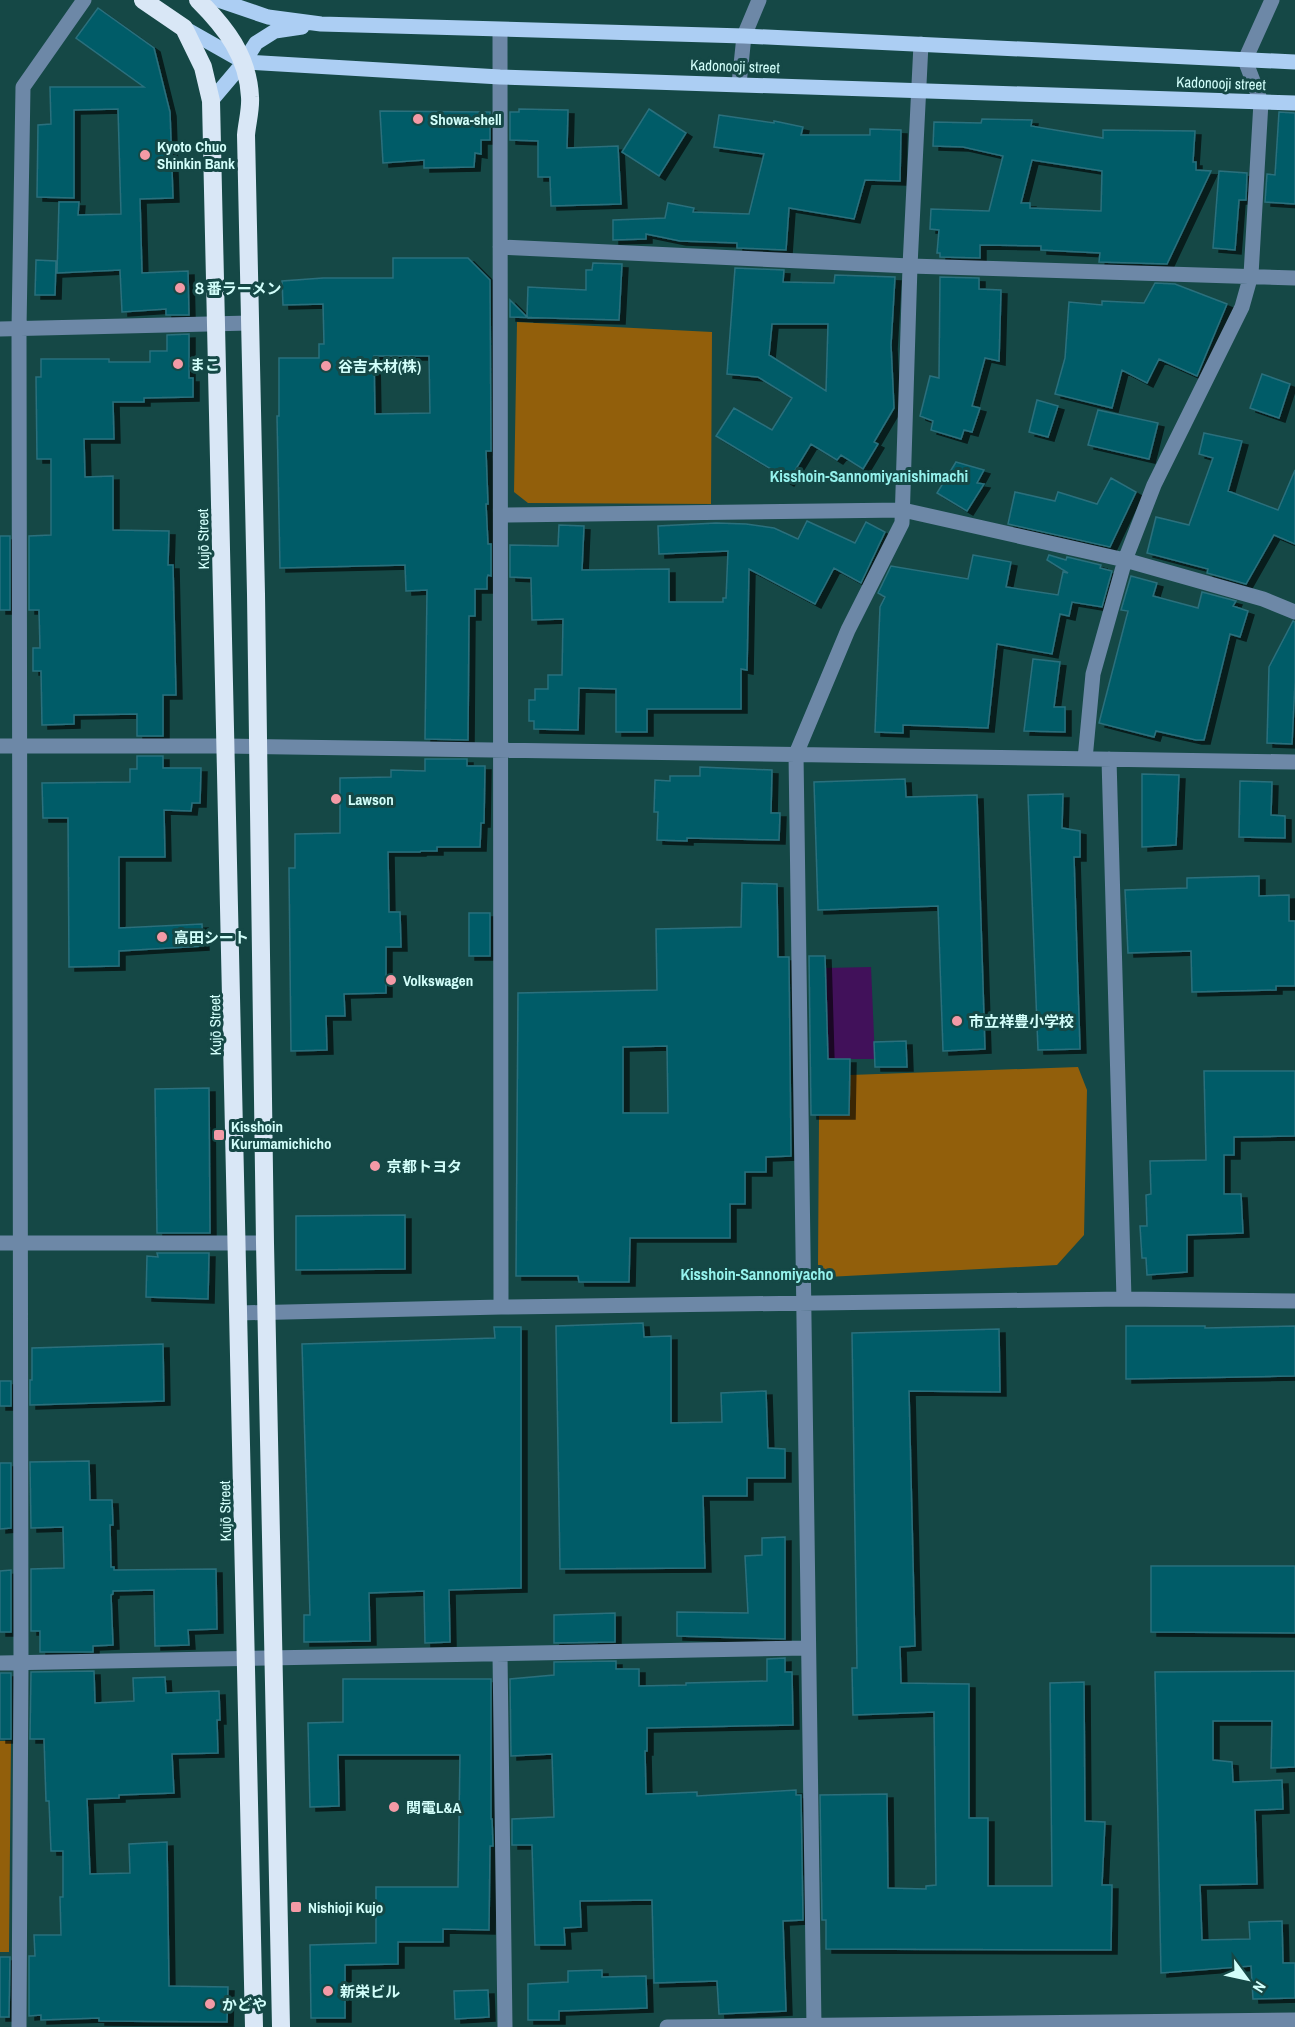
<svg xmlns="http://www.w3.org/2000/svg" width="1295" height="2027" font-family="'Archivo Narrow','Noto Sans JP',sans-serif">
	<defs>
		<filter id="shadow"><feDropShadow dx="6" dy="4" stdDeviation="0" flood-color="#0009"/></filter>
	</defs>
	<rect width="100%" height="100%" fill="#154846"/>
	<path fill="#925f0b" d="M 517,322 L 712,332 L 711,504 L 528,503 L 514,492 Z
		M 1078,1067 L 1087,1090 L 1084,1235 L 1057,1265 L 827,1277 L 818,1265 L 819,1116 L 849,1115 L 850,1075 Z
		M 0,1741 L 11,1741 L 9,1952 L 0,1952 Z"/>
	<path fill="#41115a" d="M 871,967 L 875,1059 L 828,1059 L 825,968 Z"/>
	<path fill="#025b68" stroke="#2a707d" stroke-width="1.5" fill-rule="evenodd" filter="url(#shadow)" d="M 98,8 L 154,48 L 170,112 L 173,198 L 140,199 L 142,273 L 188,271 L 189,315 L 166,315 L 166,309 L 122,312 L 120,270 L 57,273 L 59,202 L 79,202 L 78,215 L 121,214 L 118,109 L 74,110 L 74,198 L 37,197 L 38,125 L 51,124 L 50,87 L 144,87 L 76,38 Z
		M 519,109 L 568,110 L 567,148 L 618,146 L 621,204 L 551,206 L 550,177 L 538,177 L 538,141 L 510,140 L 510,112 L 519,112 Z
		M 649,109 L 686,133 L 659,176 L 622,152 Z
		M 380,111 L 490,112 L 490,140 L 481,140 L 481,154 L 475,153 L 474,167 L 424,168 L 424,160 L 383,163 Z
		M 1279,112 L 1295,113 L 1295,204 L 1265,202 L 1267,174 L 1275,175 Z
		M 719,115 L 774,123 L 774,121 L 803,127 L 801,135 L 870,135 L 870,129 L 901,130 L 900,181 L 865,180 L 854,219 L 789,208 L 786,250 L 737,248 L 737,243 L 680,241 L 646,234 L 646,239 L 613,240 L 613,220 L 665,218 L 668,203 L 694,208 L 693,212 L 749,214 L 764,154 L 714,147 Z
		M 982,119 L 1032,120 L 1031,126 L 1103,138 L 1103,130 L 1195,131 L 1193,162 L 1196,162 L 1196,170 L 1211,171 L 1167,264 L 1099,262 L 1100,253 L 1041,250 L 1041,246 L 980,245 L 980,258 L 940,257 L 940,253 L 937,253 L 939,230 L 930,229 L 931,209 L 989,211 L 1003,156 L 963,147 L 933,146 L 934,122 L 981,123 ZM 1032,160 L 1102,171 L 1101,211 L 1030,208 L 1030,203 L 1021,203 Z
		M 1219,171 L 1247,173 L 1246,200 L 1239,200 L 1235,250 L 1213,248 Z
		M 393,258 L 468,258 L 490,280 L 491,451 L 486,451 L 488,504 L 486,504 L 488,544 L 491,544 L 491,576 L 488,575 L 487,578 L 487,589 L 475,589 L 475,616 L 469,616 L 468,740 L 425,739 L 427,590 L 406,591 L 405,565 L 280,568 L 277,416 L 279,416 L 279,358 L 319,358 L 319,344 L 324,344 L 323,304 L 283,305 L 282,281 L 323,278 L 393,278 ZM 374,356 L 429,356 L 430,413 L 375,414 Z
		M 36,260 L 56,261 L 55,295 L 35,295 Z
		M 593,263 L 622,264 L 619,320 L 510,317 L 510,300 L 527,317 L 528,287 L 586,290 L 586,270 L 592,270 Z
		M 735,268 L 784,270 L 783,282 L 834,283 L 835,275 L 895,277 L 891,345 L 894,408 L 874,442 L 878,444 L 863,469 L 841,455 L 837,460 L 811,444 L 788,482 L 770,471 L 771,469 L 716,436 L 734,408 L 772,430 L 792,398 L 758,377 L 727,374 ZM 772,324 L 828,324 L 826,391 L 769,355 Z
		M 940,277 L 979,278 L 979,289 L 1001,290 L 999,361 L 985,358 L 972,406 L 980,408 L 972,432 L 964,430 L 961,439 L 931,430 L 933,421 L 920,416 L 930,376 L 939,378 Z
		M 1155,283 L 1175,284 L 1227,304 L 1197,376 L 1159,359 L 1147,383 L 1122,370 L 1112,408 L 1055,394 L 1065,358 L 1069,302 L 1102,305 L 1102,301 L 1144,303 Z
		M 189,334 L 189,378 L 193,378 L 193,397 L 144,398 L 144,402 L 113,402 L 114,439 L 84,439 L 85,477 L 113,476 L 113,530 L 169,531 L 168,565 L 173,565 L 176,695 L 163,695 L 163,736 L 137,736 L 137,714 L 74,715 L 74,724 L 42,725 L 41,671 L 33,671 L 33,648 L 40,648 L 39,610 L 29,610 L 29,536 L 51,535 L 51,459 L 37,459 L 36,377 L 41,377 L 41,359 L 109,359 L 109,362 L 150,362 L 150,351 L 167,351 L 167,335 Z
		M 1262,374 L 1290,384 L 1279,418 L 1250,408 Z
		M 1037,400 L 1058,406 L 1048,437 L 1029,432 Z
		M 1098,410 L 1158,423 L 1149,459 L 1088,445 Z
		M 1204,433 L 1242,441 L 1228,491 L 1278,510 L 1295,470 L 1295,544 L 1274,535 L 1246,584 L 1207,573 L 1208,569 L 1147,553 L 1156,517 L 1189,525 L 1213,458 L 1199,454 Z
		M 956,462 L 984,470 L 977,483 L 984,484 L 967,511 L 937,493 Z
		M 1111,478 L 1136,492 L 1110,547 L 1008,524 L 1015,492 L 1055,501 L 1058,492 L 1097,504 Z
		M 807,521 L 855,543 L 866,522 L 885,532 L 861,583 L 834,568 L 815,604 L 749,569 L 747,670 L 741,669 L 741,709 L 647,709 L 647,732 L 616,732 L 616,689 L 579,688 L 578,730 L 534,729 L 534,721 L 529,721 L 529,700 L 535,700 L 535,689 L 548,689 L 548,675 L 562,675 L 563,619 L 532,620 L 531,578 L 510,577 L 510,545 L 558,546 L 559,525 L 584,526 L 582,570 L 669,569 L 669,602 L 723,602 L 723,598 L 726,598 L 728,551 L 659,554 L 658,526 L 716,523 L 746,524 L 774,528 L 798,539 Z
		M 0,536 L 10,536 L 10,610 L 0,610 Z
		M 973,555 L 1011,562 L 1006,587 L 1058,595 L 1063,572 L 1068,573 L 1047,560 L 1049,555 L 1066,560 L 1067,557 L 1101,565 L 1100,568 L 1112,571 L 1102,607 L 1072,602 L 1069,616 L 1060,614 L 1052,654 L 997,644 L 988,728 L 903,725 L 903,733 L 875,732 L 880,607 L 885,597 L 878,593 L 891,566 L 968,579 Z
		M 1131,576 L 1157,583 L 1153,596 L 1198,608 L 1202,592 L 1236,601 L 1233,606 L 1248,611 L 1240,637 L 1230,634 L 1204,740 L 1196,740 L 1156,731 L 1154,737 L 1099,723 L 1128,611 L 1121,610 Z
		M 1293,621 L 1295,622 L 1295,683 L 1292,744 L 1267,743 L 1269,667 Z
		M 1033,659 L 1060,662 L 1054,707 L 1065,707 L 1065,732 L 1024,731 Z
		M 137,756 L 163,756 L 163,768 L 201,768 L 200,803 L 192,803 L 191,811 L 164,810 L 165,857 L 119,857 L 119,928 L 202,924 L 203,946 L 119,951 L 119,966 L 69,967 L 68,818 L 43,818 L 42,783 L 130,782 L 130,769 L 137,769 Z
		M 425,759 L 467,759 L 467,766 L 485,766 L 484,823 L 481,823 L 480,847 L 437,847 L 437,851 L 421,851 L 420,852 L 388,852 L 389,912 L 400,912 L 401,947 L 386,947 L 386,993 L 344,994 L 345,1016 L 326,1016 L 327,1050 L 291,1051 L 289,868 L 295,868 L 295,834 L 340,833 L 340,778 L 391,777 L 391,770 L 425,771 Z
		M 700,767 L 772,770 L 771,813 L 780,813 L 779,840 L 687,838 L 687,841 L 657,840 L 658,812 L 654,812 L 655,780 L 670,781 L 670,776 L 700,776 Z
		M 1142,774 L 1179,775 L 1176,845 L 1142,847 Z
		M 905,779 L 906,797 L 977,795 L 985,1049 L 943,1051 L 938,906 L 818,910 L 814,782 Z
		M 1240,781 L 1272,782 L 1271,815 L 1285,816 L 1285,838 L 1239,837 Z
		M 1063,794 L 1062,828 L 1080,831 L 1080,857 L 1074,857 L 1080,1049 L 1038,1050 L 1028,795 Z
		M 1259,876 L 1259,896 L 1289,895 L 1289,921 L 1295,921 L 1295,986 L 1276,986 L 1276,990 L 1192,992 L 1191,951 L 1128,953 L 1125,890 L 1187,888 L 1187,878 Z
		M 742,883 L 777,884 L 778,957 L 789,957 L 791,1156 L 766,1157 L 766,1172 L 745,1172 L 745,1204 L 730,1204 L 730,1238 L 630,1238 L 629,1282 L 579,1282 L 578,1276 L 516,1276 L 518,993 L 657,990 L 656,929 L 741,927 ZM 667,1046 L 668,1113 L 623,1113 L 623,1047 Z
		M 469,913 L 490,913 L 490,956 L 469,956 Z
		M 809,956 L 825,956 L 828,1059 L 850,1059 L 849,1115 L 811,1115 Z
		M 906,1041 L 907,1067 L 875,1067 L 874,1042 Z
		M 1204,1071 L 1295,1071 L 1295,1136 L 1234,1137 L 1234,1155 L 1224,1155 L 1224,1194 L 1241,1194 L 1243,1233 L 1187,1235 L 1187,1272 L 1147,1275 L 1146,1258 L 1142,1258 L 1140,1226 L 1147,1226 L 1146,1195 L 1151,1194 L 1150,1161 L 1206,1160 Z
		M 209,1088 L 210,1233 L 157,1233 L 155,1089 Z
		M 405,1215 L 405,1269 L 296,1270 L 296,1216 Z
		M 157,1253 L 209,1253 L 208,1299 L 146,1297 L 147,1256 L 158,1257 Z
		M 643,1323 L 644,1337 L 671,1336 L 671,1423 L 722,1422 L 721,1393 L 766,1391 L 768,1448 L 785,1449 L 785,1478 L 747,1478 L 747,1496 L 703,1496 L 705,1568 L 560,1569 L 556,1326 Z
		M 1126,1326 L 1205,1326 L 1205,1328 L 1295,1326 L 1295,1376 L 1126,1379 Z
		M 494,1327 L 521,1327 L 521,1588 L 449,1590 L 450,1642 L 425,1643 L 424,1591 L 369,1593 L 370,1641 L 304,1642 L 304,1615 L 310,1615 L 302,1344 L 495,1338 Z
		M 999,1329 L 1000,1392 L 909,1391 L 915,1646 L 900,1647 L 901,1683 L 969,1684 L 969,1818 L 988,1818 L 988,1886 L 1052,1886 L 1050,1683 L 1084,1682 L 1085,1821 L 1105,1822 L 1102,1885 L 1112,1885 L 1111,1950 L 826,1949 L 826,1920 L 822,1920 L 820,1795 L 887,1794 L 888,1888 L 926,1889 L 926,1886 L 936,1885 L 934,1712 L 853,1715 L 852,1668 L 857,1668 L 852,1333 Z
		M 163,1344 L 164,1401 L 30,1405 L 30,1380 L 32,1380 L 32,1348 Z
		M 0,1381 L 11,1381 L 11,1406 L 0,1406 Z
		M 89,1461 L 90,1500 L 112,1500 L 113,1525 L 110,1525 L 111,1567 L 114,1567 L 114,1570 L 216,1569 L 217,1629 L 188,1630 L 189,1645 L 155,1646 L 154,1590 L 113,1591 L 113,1594 L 111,1595 L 113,1645 L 93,1646 L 93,1652 L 40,1652 L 40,1631 L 31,1631 L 31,1569 L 64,1568 L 63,1527 L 31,1528 L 30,1462 Z
		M 0,1463 L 11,1463 L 11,1528 L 0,1529 Z
		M 785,1537 L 785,1639 L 677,1636 L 677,1612 L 748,1613 L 745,1556 L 762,1555 L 762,1538 Z
		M 1151,1566 L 1295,1566 L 1295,1633 L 1151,1632 Z
		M 11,1570 L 11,1632 L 0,1632 L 0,1571 Z
		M 615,1613 L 615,1642 L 554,1643 L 554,1615 Z
		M 785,1658 L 785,1672 L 792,1672 L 793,1725 L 647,1728 L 647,1751 L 645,1751 L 646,1794 L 697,1792 L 697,1796 L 796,1790 L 796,1795 L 801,1795 L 803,1920 L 783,1921 L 786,2011 L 719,2014 L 717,1981 L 654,1983 L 652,1900 L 580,1901 L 581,1927 L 564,1928 L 565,1945 L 535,1945 L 532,1845 L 512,1845 L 512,1819 L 554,1817 L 552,1754 L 511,1756 L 510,1679 L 554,1675 L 554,1662 L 616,1661 L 616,1669 L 639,1669 L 639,1686 L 686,1685 L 686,1683 L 767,1681 L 767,1659 Z
		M 94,1671 L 95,1703 L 134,1701 L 133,1678 L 165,1677 L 166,1693 L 219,1691 L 220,1720 L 217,1720 L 218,1753 L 172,1754 L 174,1793 L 119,1795 L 119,1798 L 87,1799 L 90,1874 L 130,1873 L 129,1844 L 167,1842 L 169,1986 L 228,1987 L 227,2022 L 99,2021 L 99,2018 L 41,2020 L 41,2015 L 29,2016 L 29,1956 L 35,1956 L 34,1935 L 61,1935 L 60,1897 L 63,1897 L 63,1851 L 51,1851 L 49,1801 L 46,1801 L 44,1739 L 30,1739 L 31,1672 Z
		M 1295,1671 L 1295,1767 L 1271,1768 L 1272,1721 L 1213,1721 L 1213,1760 L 1232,1762 L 1233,1782 L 1282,1780 L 1283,1809 L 1255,1810 L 1257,1884 L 1200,1885 L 1202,1940 L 1250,1939 L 1249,1922 L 1282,1921 L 1283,1963 L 1295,1963 L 1295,1998 L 1253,1999 L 1251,1966 L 1161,1973 L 1155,1672 Z
		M 0,1673 L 11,1673 L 11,1739 L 0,1739 Z
		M 343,1679 L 491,1679 L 491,1819 L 492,1819 L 493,1846 L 490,1846 L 489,1930 L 443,1929 L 443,1942 L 398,1942 L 398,1964 L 345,1965 L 345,2018 L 311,2018 L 310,1945 L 376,1943 L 376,1887 L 458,1887 L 460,1755 L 338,1755 L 339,1806 L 310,1807 L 308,1723 L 343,1722 Z
		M 0,1957 L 10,1957 L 9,2017 L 0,2017 Z
		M 602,1970 L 602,1977 L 646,1976 L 647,2008 L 559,2011 L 559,2020 L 528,2020 L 528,1984 L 568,1982 L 568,1971 Z
		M 488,1990 L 489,2017 L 455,2019 L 454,1991 Z"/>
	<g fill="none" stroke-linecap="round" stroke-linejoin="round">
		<path stroke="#6d88a7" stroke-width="15" d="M 500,30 L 501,1307
			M 739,84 L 744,36 L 759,0
			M 500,247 L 910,266 L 1295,278
			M 0,329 L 250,323
			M 501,515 L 903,510 L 1125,560 L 1263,599 L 1295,612
			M 0,746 L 227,746 L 1295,762
			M 1085,759 L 1093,674 L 1125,560 L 1154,485 L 1242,307 L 1251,275 L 1261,102 L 1245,60 L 1272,0
			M 1109,759 L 1124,1299
			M 0,1243 L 265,1243
			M 239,1313 L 501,1307 L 1124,1299 L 1295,1301
			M 500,1655 L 505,2027
			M 0,1663 L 808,1648
			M 19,2027 L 21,1663 L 19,329 L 23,87 L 84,0
			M 667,2027 L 1295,2020
			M 814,2027 L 796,754 L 848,630 L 902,523 L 910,266 L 921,44"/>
		<path stroke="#accef3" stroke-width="15" d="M 218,0 L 268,17 L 321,24 L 744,36 L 1295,62
			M 184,28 L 244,62 L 500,77 L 1295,103
			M 211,101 L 244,62 L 256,43 L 275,31 L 302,27"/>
		<path stroke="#d9e7f6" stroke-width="18" d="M 143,0 L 184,28 L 203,67 L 211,101 L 254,2027
			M 198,0 C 226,28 248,56 250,97 C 251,109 247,123 246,135 L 256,594 L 265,1243 L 281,2027"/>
	</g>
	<g fill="#f49aa6" stroke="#154846" stroke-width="2">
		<circle cx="418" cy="119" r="6"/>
		<circle cx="145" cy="155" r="6"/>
		<circle cx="180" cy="288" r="6"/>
		<circle cx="178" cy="364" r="6"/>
		<circle cx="326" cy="366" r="6"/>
		<circle cx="336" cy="799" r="6"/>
		<circle cx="162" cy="937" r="6"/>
		<circle cx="391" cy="980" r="6"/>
		<circle cx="957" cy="1021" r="6"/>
		<rect x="213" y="1129" width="12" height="12" rx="3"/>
		<circle cx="375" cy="1166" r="6"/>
		<circle cx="394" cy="1807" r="6"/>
		<rect x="290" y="1901" width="12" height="12" rx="3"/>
		<circle cx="328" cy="1991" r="6"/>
		<circle cx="210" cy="2004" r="6"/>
	</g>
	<g text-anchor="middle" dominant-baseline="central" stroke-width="6" stroke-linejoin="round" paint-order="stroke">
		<g font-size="15" fill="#d2fefa" stroke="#154846">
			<text transform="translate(735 66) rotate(2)">Kadonooji street</text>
			<text transform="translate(1221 83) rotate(2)">Kadonooji street</text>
			<text transform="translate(203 539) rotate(-91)">Kujō Street</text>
			<text transform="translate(215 1025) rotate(-91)">Kujō Street</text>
			<text transform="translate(225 1511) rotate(-91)">Kujō Street</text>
		</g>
		<g font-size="15" font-weight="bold" fill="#d2fefa" stroke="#154846" text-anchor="start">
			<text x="430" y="119">Showa-shell</text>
			<text x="157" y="146">Kyoto Chuo<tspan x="157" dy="17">Shinkin Bank</tspan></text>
			<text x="192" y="288">８番ラーメン</text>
			<text x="190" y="364">まこ</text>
			<text x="338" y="366">谷吉木材(株)</text>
			<text x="348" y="799">Lawson</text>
			<text x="174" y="937">高田シート</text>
			<text x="403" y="980">Volkswagen</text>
			<text x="969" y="1021">市立祥豊小学校</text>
			<text x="231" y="1126">Kisshoin<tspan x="231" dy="17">Kurumamichicho</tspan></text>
			<text x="387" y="1166">京都トヨタ</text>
			<text x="406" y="1807">関電L&amp;A</text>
			<text x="308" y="1907">Nishioji Kujo</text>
			<text x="340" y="1991">新栄ビル</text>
			<text x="222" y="2004">かどや</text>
		</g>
		<g font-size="16" font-weight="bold" fill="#95f2ed" stroke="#154846">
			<text x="869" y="476">Kisshoin-Sannomiyanishimachi</text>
			<text x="757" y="1274">Kisshoin-Sannomiyacho</text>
		</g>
	</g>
	<g transform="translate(1247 1979) rotate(123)" stroke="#154846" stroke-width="4.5" paint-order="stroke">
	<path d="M0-4.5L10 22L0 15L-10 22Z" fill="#d2fefa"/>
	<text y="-9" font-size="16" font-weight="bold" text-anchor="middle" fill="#d2fefa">N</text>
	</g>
</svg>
